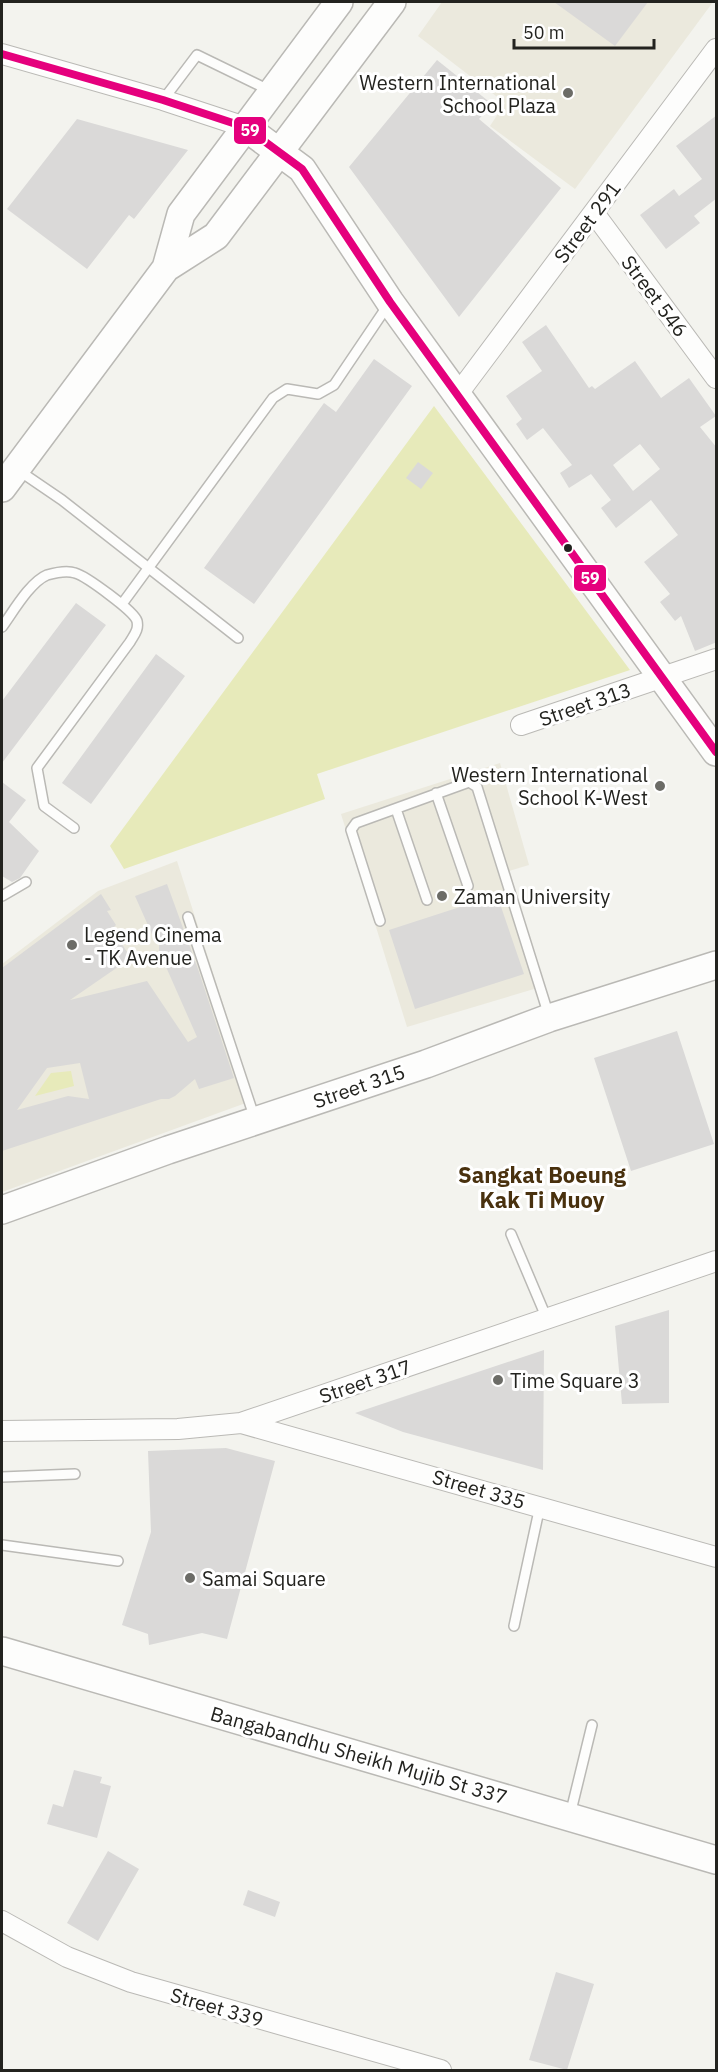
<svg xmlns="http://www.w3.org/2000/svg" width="718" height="2072" font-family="'IBM Plex Sans',sans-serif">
	<rect width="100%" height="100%" fill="#f3f3ee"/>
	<path fill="#ebe9dd" d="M 442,2 L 713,2 L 575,189 L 490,126 L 505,103 L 418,36 Z
		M 500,763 L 529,865 L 509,871 L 544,986 L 407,1027 L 341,814 Z
		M 177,861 L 254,1100 L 2,1192 L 2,964 L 98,891 Z"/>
	<path fill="#e7eaba" d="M 434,406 L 630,670 L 317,774 L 325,799 L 124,869 L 110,846 Z
		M 71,1071 L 74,1086 L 35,1096 L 51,1073 Z"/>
	<path fill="#dad9d8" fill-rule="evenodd" d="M 554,2 L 648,2 L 615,46 Z
		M 437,60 L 492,104 L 479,119 L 561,188 L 459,317 L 349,167 Z
		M 717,115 L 717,198 L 694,216 L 700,223 L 666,249 L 640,215 L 674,189 L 679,196 L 702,179 L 676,146 Z
		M 77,119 L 188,150 L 134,219 L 129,215 L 87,269 L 7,209 Z
		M 546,325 L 589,388 L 592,386 L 595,389 L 635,361 L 661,398 L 689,378 L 716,416 L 700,427 L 717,448 L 717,642 L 695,651 L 681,616 L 675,621 L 660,602 L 670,594 L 644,562 L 678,535 L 651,500 L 616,528 L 601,508 L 611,500 L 591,474 L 569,488 L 560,473 L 572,465 L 543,428 L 527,440 L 516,424 L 522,419 L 506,396 L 542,371 L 522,342 ZM 640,444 L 660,469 L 633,491 L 613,465 Z
		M 374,359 L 412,386 L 254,604 L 204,568 L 324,403 L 336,412 Z
		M 418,462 L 433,473 L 421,489 L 406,478 Z
		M 76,603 L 106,625 L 2,763 L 2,701 Z
		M 156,654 L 185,676 L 91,804 L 62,783 Z
		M 2,782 L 26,800 L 9,822 L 39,851 L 20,878 L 12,882 L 2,876 Z
		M 167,884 L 198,969 L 234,1078 L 199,1089 L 195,1079 L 175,1096 L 169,1099 L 161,1099 L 2,1151 L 2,968 L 101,894 L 111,910 L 107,911 L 116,925 L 112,929 L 131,958 L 70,1000 L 147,981 L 188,1042 L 197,1037 L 159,951 L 159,939 L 155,941 L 135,896 ZM 80,1063 L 89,1099 L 68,1096 L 17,1110 L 47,1068 Z
		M 497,895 L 524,974 L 415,1009 L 389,930 Z
		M 677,1031 L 714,1144 L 631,1171 L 594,1058 Z
		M 669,1310 L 669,1403 L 622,1404 L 615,1326 Z
		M 544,1350 L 543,1470 L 403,1432 L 355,1413 Z
		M 226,1448 L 275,1461 L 227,1639 L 202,1633 L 149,1645 L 148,1634 L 122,1625 L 151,1532 L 148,1451 Z
		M 74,1770 L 102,1777 L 100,1783 L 111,1786 L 97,1838 L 47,1824 L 53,1804 L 63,1807 Z
		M 108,1851 L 139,1869 L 98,1941 L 67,1923 Z
		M 248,1890 L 280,1902 L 275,1917 L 243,1905 Z
		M 556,1972 L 594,1984 L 567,2070 L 529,2060 Z"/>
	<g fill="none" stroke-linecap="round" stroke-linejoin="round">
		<defs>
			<path id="lane" d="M 163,100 L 197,55 L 271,91
				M 18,470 L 62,500 L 238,638
				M 122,604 L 273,398 L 287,389 L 318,394 L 334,385 L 388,305
				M 2,627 C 13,612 30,582 47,575 C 54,573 67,570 75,573 C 86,576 134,611 137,621 C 139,630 134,635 130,642 L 37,768 L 44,806 L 74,828
				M 436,793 L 468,886
				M 396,809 L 427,900
				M 2,896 L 26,882
				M 188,917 L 255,1119
				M 380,921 L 351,830 L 356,823 L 469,782 L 477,787 L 549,1016
				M 511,1234 L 547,1319
				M 2,1477 L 75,1474
				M 2,1545 L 118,1561
				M 514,1626 L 540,1506
				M 570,1815 L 592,1725"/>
			<path id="street" d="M 2,54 L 163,100 L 245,127
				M 594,213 L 716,378
				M 457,395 L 716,49
				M 521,725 L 716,659
				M 241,1423 L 716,1557
				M 2,1431 L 178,1429 L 241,1423 L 716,1261
				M 2,1921 L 67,1957 L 131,1982 L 441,2070"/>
			<path id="secondary" d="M 245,127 L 302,169 L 390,302 L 716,752
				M 166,268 L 181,214 L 339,2
				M 2,488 L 166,268 L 216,236 L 392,2
				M 2,1210 L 168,1150 L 426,1064 L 549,1018 L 716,965
				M 2,1651 L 716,1860"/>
		</defs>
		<use href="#lane" stroke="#bab9b5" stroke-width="12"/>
		<use href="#street" stroke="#bab9b5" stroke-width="22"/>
		<use href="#secondary" stroke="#bab9b5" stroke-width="30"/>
		<use href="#lane" stroke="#fdfdfc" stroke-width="9"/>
		<use href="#street" stroke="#fdfdfc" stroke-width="20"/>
		<use href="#secondary" stroke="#fdfdfc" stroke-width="27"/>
		<defs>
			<path id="bus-1" d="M 2,54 L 163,100 L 245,127 L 302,169 L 390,302 L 716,752"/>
		</defs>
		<use href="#bus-1" stroke="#fff" stroke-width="12"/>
		<use href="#bus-1" stroke="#e5007d" stroke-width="8"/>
	</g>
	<g fill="#6c6c67" stroke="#fff" stroke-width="2">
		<circle cx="568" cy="93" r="6"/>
		<circle cx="660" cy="786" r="6"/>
		<circle cx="442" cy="896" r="6"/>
		<circle cx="72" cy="945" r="6"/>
		<circle cx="498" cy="1380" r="6"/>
		<circle cx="190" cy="1578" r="6"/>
	</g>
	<circle fill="#23231f" stroke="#fff" stroke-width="2" cx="568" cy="548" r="5"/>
	<g text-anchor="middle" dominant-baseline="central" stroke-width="6" stroke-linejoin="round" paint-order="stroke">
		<g font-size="20" fill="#23231f" stroke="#fff" text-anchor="start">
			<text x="556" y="82" text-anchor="end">Western International<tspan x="556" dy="23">School Plaza</tspan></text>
			<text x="648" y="774" text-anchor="end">Western International<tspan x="648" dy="23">School K-West</tspan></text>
			<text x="454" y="896">Zaman University</text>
			<text x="84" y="934">Legend Cinema<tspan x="84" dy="23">- TK Avenue</tspan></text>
			<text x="510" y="1380">Time Square 3</text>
			<text x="202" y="1578">Samai Square</text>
		</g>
		<g font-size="20" fill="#23231f" stroke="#fff">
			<text transform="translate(587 222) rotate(-53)">Street 291</text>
			<text transform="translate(655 296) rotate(53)">Street 546</text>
			<text transform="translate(585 704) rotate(-19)">Street 313</text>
			<text transform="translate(359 1086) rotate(-19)">Street 315</text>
			<text transform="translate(365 1381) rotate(-19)">Street 317</text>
			<text transform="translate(479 1489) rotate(16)">Street 335</text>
			<text transform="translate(359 1755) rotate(16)">Bangabandhu Sheikh Mujib St 337</text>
			<text transform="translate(217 2007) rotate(16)">Street 339</text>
		</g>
		<g font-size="22" font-weight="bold" fill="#49310e" stroke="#fff">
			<text x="542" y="1174">Sangkat Boeung<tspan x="542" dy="25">Kak Ti Muoy</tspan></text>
		</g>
	</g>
	<g stroke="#fff" stroke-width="2">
		<rect x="233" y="116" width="34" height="29" rx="6" fill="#e5007d"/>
		<rect x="573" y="564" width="34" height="28" rx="6" fill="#e5007d"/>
	</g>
	<g font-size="16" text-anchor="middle" font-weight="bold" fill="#fff">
		<text x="250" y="136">59</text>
		<text x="590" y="584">59</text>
	</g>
	<rect width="718" height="2072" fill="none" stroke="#23231f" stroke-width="6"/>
	<path d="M514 39v9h140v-9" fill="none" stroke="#23231f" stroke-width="3"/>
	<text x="523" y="39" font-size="18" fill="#23231f" stroke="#ffffff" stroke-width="4.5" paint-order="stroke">50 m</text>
</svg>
